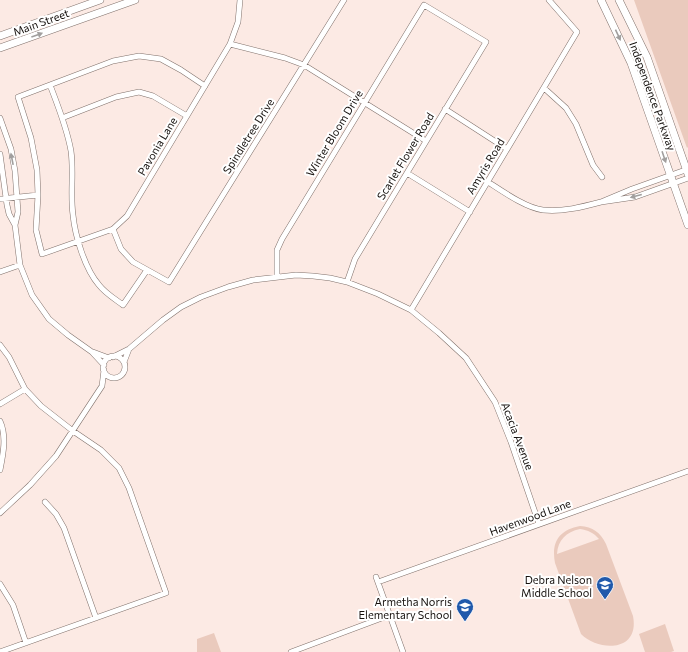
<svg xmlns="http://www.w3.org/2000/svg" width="688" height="652" font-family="Commissioner,sans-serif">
	<rect width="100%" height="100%" fill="#fceae4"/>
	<path fill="#eacabd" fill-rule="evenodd" d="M 634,0 L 688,0 L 688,147 L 687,148 Z
		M 580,526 C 593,527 600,532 606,544 L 633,616 C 640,652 599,652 581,634 L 555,563 C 551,542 559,530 580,526 ZM 580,529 C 588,530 594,533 599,539 L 557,554 C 558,540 566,532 580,529 Z
		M 665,624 L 674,651 L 671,652 L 645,652 L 639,634 Z
		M 214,633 L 221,652 L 197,652 L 197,639 Z"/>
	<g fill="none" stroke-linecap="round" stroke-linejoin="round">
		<defs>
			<path id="minor" d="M 230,44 L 285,58 L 304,65 L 426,141
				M 50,85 C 58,106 67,128 71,151 C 74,173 70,194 73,215 C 75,236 85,269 99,285 C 105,293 115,299 123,305 L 147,270
				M 205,86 L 181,70 L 161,59 L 139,56 L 113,61 L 18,97 L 31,138 L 37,170 L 38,195 L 36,230 L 42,254 L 113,229 L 127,216 L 230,44 L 238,22 L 240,0
				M 544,88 L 566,108 L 576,124 L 593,165 L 602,177
				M 445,109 L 507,149
				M 0,118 L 11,149 L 15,171 L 18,212 L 15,225 L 20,265 L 32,295 L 49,319 L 68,335 L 92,352 L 104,365
				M 62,118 L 116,97 L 139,92 L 153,96 L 187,116
				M 0,154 L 7,205 L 9,214 L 15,225
				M 688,169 L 632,189 L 601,202 L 635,197 L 688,178
				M 407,173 L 470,212
				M 488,182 C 502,191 526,208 543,210 C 563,212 582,207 601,202
				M 0,199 L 38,195
				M 113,229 L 121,249 L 133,262 L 169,282 L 344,0
				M 0,272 L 20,265
				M 277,277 L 277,250 L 282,239 L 424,5 L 486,42 L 355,259 L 347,282
				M 411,310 L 577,32 L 549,0
				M 0,345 L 9,357 L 25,389 L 41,406 L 73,431 L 101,450 L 119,468 L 129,488 L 166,593 L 0,652
				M 93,352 L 109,358
				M103 367a11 11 0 1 1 22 0a11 11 0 1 1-22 0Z
				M 113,357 L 129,349 L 163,320 L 181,307 L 201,297 L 228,287 L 253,280 L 296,275 L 313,276 L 330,278 L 347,282 L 378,294 L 411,310 L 439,333 L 466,358 L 495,402 L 511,442 L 539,524
				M 124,362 L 129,349
				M 0,404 L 25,389
				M 0,421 C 7,436 3,455 0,470
				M 45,502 L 56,514 L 64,528 L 96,618
				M 0,513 L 30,485 L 56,456 L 102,386 L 104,370
				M 376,577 L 403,652
				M 378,582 L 688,471
				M 0,584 L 13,605 L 26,643
				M 291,652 L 390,615"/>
			<path id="secondary" d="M 601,0 L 631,63 L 688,225
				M 619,0 L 647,57 L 688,174
				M 0,36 L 100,0
				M 0,48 L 135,0"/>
		</defs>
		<use href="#minor" stroke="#80716b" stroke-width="6"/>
		<use href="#secondary" stroke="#80716b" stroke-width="8"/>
		<use href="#minor" stroke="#fff" stroke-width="5"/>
		<use href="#secondary" stroke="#fff" stroke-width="7"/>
	</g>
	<defs><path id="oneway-solid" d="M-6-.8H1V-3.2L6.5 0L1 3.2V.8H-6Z"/></defs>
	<g fill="#a19f9e">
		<use href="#oneway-solid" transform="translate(37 35) rotate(-20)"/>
		<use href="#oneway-solid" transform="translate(618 35) rotate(65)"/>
		<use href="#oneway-solid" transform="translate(664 157) rotate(71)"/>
		<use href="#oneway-solid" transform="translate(12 159) rotate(-101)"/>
		<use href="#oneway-solid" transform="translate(636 196) rotate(165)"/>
	</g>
	<defs>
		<symbol id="school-pin" viewBox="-11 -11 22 30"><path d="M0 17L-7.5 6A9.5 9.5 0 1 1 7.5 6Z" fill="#2059ab" stroke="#fff"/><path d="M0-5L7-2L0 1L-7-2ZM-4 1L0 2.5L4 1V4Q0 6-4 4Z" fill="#fff"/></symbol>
	</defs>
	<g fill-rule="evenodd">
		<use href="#school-pin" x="595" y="575" width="20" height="27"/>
		<use href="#school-pin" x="455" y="597" width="20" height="27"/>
	</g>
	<g text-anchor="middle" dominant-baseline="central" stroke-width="4" stroke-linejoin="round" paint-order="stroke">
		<g font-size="11" fill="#15100d" stroke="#fff">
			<text transform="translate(41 22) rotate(-20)">Main Street</text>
			<text transform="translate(653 96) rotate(70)">Independence Parkway</text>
			<text transform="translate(334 133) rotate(-59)">Winter Bloom Drive</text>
			<text transform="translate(248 136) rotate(-58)">Spindletree Drive</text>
			<text transform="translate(157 146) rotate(-59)">Pavonia Lane</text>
			<text transform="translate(405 156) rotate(-59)">Scarlet Flower Road</text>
			<text transform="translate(485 166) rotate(-59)">Amyris Road</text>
			<text transform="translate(518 436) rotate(69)">Acacia Avenue</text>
			<text transform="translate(530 517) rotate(-20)">Havenwood Lane</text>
		</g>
		<g font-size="11" fill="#15100d" stroke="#fff" text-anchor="end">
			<text x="592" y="579">Debra Nelson<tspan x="592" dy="13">Middle School</tspan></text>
			<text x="452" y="601">Armetha Norris<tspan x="452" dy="13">Elementary School</tspan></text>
		</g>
	</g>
</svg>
